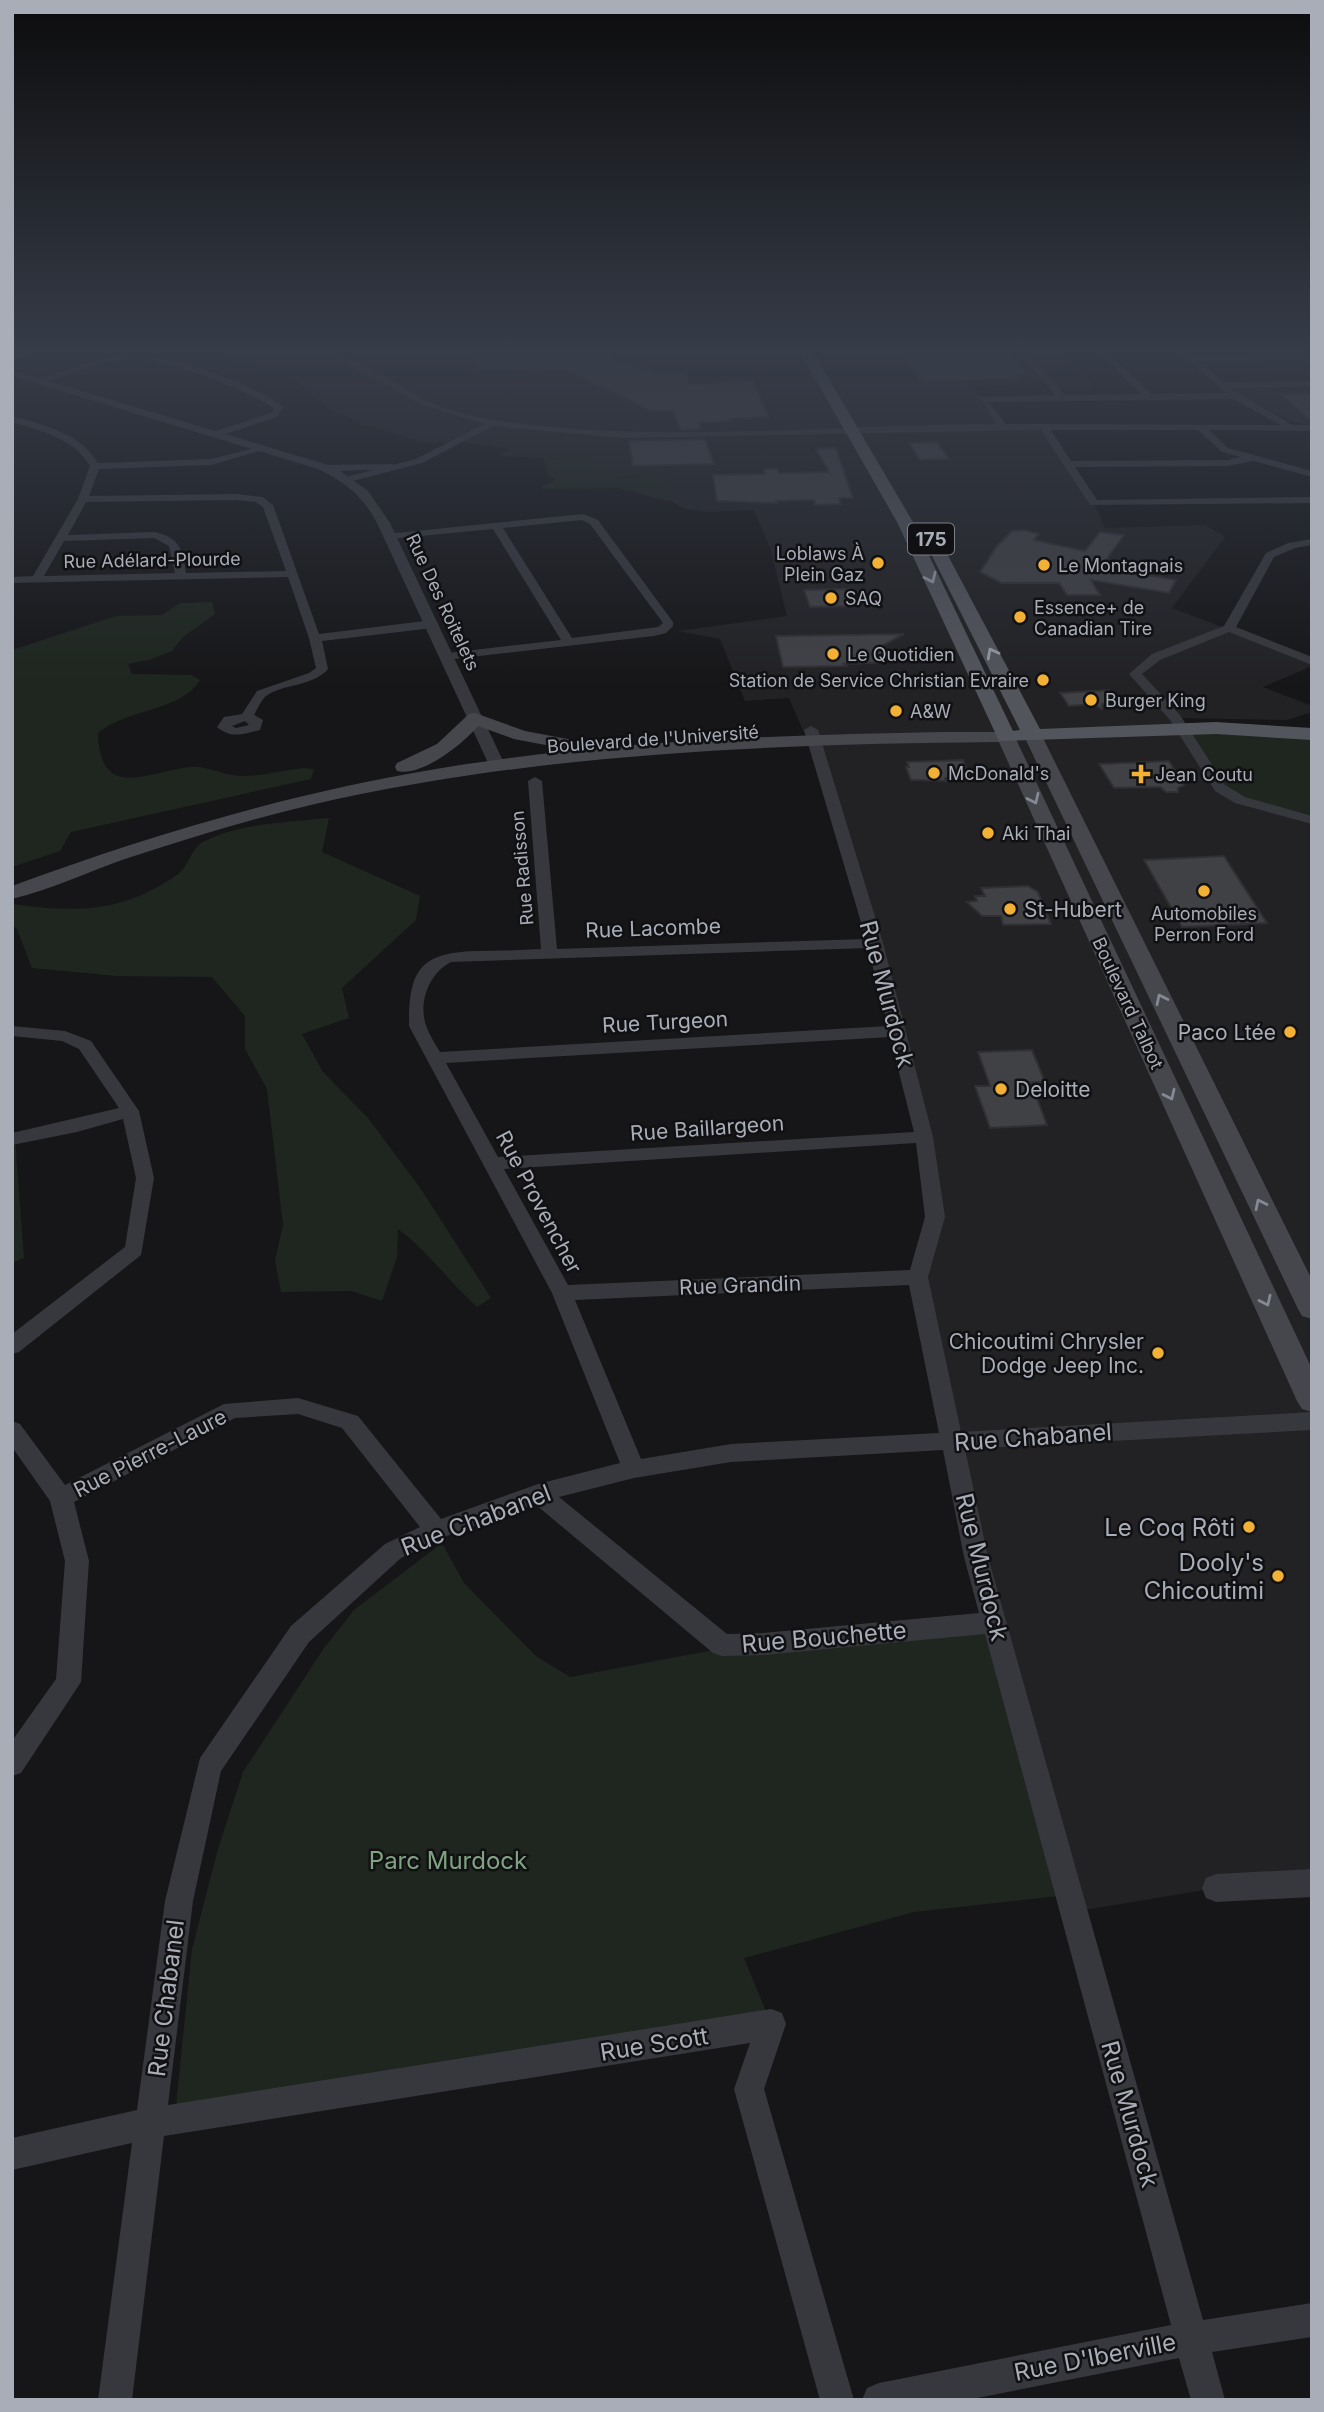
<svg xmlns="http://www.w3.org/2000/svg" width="1324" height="2412" font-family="Inter,sans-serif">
	<rect width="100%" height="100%" fill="#161618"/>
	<path fill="#222225" d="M 187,347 L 1056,347 L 1095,387 L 1055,389 L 1049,382 L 972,387 L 1003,427 L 1044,427 L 1094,503 L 1105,528 L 1205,525 L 1225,537 L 1172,608 L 1312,661 L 1312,666 L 1263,687 L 1312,706 L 1312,712 L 1287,720 L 1175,718 L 1305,818 L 1312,814 L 1312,1883 L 1216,1888 L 1073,1912 L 918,1277 L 935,1217 L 900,1048 L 808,742 L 789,698 L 745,701 L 720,639 L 678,631 L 787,616 L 771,551 L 754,510 L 707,512 L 686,509 L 672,502 L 665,478 L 611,476 L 595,469 L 590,460 L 499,456 L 509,449 L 466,443 L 424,443 L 362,424 L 332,410 L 295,380 Z
		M 1312,384 L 1312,426 L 1293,422 L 1244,397 L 1229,385 Z"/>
	<path fill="#1e261f" d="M 543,458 L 590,460 C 606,486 640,474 666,478 L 672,502 L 618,488 L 543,489 L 540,487 L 556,480 L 548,475 Z
		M 212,602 L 215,614 L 183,637 L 172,651 L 152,659 L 128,664 L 132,674 L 191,675 L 200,680 C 182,711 126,709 98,733 C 100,803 148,771 191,767 C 203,765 224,775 239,776 C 259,777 283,770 304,768 L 314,769 L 311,779 L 71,832 L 60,851 L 12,867 L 12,650 L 116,616 L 162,615 L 180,603 Z
		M 1181,730 L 1312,734 L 1312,814 L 1305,818 L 1220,788 Z
		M 329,818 L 322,852 L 420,896 L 416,920 L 342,988 L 349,1018 L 302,1034 L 323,1072 L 368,1118 L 421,1189 L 491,1298 L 477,1307 C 449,1282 428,1251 398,1229 L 397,1257 L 382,1301 L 351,1291 L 281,1292 L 275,1260 L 283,1225 L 267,1089 L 245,1049 L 245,1016 L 212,977 L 116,976 L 32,968 L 17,929 L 12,924 L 12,904 C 77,913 121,913 177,875 C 188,868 191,848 203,842 C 237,823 291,822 329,818 Z
		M 15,1138 L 24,1258 L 12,1263 L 12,1139 Z
		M 442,1543 L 464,1583 L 536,1656 L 570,1677 L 768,1640 L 985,1622 L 1067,1895 L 914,1912 L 744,1958 L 771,2024 L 175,2116 L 192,1949 L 218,1849 L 243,1772 L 324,1648 L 354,1610 Z"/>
	<path fill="#404145" stroke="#303034" stroke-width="2" d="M 474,347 L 611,347 L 616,361 L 658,372 L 685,372 L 690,384 L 753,381 L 769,417 L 730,419 L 731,421 L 699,423 L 701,429 L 681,430 L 673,411 L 651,411 L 565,369 L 478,370 Z
		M 916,347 L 1003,347 L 1028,374 L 1018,375 L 1021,378 L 922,382 L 899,351 L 918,350 Z
		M 1312,393 L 1312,422 L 1281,394 Z
		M 705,439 L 714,464 L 633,466 L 629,441 Z
		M 937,442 L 949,459 L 920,460 L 909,443 Z
		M 836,448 L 853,498 L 839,498 L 841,504 L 815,505 L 814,500 L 776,501 L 777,503 L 717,501 L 713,475 L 765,474 L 764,469 L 778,469 L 779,473 L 829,472 L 816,449 Z
		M 1024,530 L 1039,534 L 1034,540 L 1085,551 L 1100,532 L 1124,535 L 1101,567 L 1176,580 L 1169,593 L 1091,580 L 1100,595 L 1067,595 L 1059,583 L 1001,583 L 980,572 L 997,546 L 1012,531 Z
		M 851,589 L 859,606 L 810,607 L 804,590 Z
		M 904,634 L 882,646 L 889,662 L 844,664 L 846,666 L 783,667 L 776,636 Z
		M 1109,690 L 1119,703 L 1102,704 L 1102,709 L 1093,704 L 1069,706 L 1060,693 Z
		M 963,760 L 970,778 L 945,778 L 946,781 L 911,780 L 906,767 L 909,767 L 907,762 Z
		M 1169,761 L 1184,785 L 1178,788 L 1178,792 L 1166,792 L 1160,787 L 1114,788 L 1099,764 Z
		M 1224,856 L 1267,923 L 1182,927 L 1144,860 Z
		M 1028,886 L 1038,892 L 1051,924 L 1003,925 L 1001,916 L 982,916 L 967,902 L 977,901 L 975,896 L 985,896 L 981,888 Z
		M 1032,1050 L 1045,1082 L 1031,1082 L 1047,1125 L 990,1128 L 975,1086 L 990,1086 L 978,1052 Z"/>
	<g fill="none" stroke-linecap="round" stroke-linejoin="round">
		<path fill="#37383d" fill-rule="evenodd" d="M 303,347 C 348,347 385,379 423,399 C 444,409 471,417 494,420 C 660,445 830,424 996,424 L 980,397 L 1056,395 L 1012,347 L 1021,347 L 1065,395 L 1141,394 L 1093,347 L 1102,347 L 1151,394 L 1227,393 L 1172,347 L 1181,347 L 1192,356 L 1312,355 L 1312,360 L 1198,361 L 1224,382 L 1312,381 L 1312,387 L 1230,388 L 1292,425 L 1312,425 L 1312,431 L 1209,430 L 1228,448 L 1312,471 L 1312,477 L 1254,461 L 1227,466 L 1075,467 L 1097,500 L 1312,497 L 1312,503 L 1090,505 L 1041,430 L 622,438 L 493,426 L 422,463 L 349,482 L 345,481 L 345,477 L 416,459 L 484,424 L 420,404 L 339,359 ZM 1233,399 L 1281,425 L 1006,424 L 989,402 ZM 1051,430 L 1198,430 L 1222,452 L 1241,457 L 1227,460 L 1071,461 Z
			M 120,355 C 158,352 255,382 283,407 L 277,417 L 216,437 L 213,436 L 213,432 L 271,413 L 274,408 C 236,386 164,355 120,360 C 93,364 67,376 41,383 L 37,380 L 83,364 Z
			M 12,416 C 44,425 80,433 98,463 L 211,459 L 263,446 L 263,450 L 211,465 L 99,469 L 89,496 L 236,494 L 263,497 L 273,505 L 319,634 L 433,620 L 439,624 L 433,628 L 322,641 L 328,669 C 312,687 285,683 266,696 C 261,700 257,710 254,715 L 263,720 L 260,730 C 243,734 231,739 217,727 L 224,717 L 242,714 L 257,691 L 309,673 L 316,668 L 309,638 L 288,577 L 12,583 L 12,577 L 33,576 L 78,499 L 90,466 C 74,438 41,431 12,422 ZM 236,500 L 256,502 L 263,507 L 286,571 L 186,573 C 183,549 179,537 154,532 L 68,535 L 86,502 ZM 154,538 L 169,546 L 175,573 L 44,576 L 64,541 ZM 245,721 L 249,725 L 236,728 L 232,726 Z
			M 583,514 L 598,520 L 673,622 L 673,626 L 666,633 L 654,636 L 444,660 L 442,657 L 448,653 L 561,640 L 493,529 L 390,539 L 385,536 L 386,534 ZM 582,520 L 590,524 L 663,623 L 658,627 L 572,638 L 503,528 Z
			M 1312,539 L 1312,545 L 1295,548 L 1274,557 L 1236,627 L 1312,657 L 1312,665 L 1229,632 L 1160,660 L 1142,674 L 1180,715 L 1225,785 L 1245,797 L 1312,816 L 1312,824 L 1235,803 L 1215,791 L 1170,720 L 1129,674 L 1152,654 L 1224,626 L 1266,553 L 1288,543 Z
			M 811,726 L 818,730 L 883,943 L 933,1137 L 945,1217 L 928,1277 L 961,1432 L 1312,1412 L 1312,1430 L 965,1449 L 988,1557 L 1203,2320 L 1312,2303 L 1312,2337 L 1212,2352 L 1225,2400 L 1191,2400 L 1179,2358 L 967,2400 L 862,2400 L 867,2388 L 879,2383 L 1171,2325 L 985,1634 L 763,1655 L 722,1656 L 713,1653 L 535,1504 L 444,1537 L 401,1558 L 309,1642 L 221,1771 L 193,1901 L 168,2105 L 771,2009 L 782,2013 L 786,2024 L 764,2089 L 854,2400 L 820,2400 L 734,2089 L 750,2043 L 164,2136 L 132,2400 L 98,2400 L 132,2143 L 12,2170 L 12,2138 L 137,2110 L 165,1901 L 200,1758 L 291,1626 L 385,1544 L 420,1527 L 342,1428 L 298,1414 L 235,1418 L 74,1502 L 89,1561 L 81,1682 L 21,1773 L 12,1776 L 12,1741 L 56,1679 L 65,1561 L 50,1501 L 12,1447 L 12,1421 L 20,1424 L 65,1485 L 224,1404 L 298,1398 L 358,1416 L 441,1519 L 538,1484 L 620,1463 L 552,1293 L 409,1026 C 409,971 419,953 475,951 C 497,951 519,950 541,949 L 528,781 L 535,777 L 542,781 L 557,949 L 866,939 L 804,730 ZM 868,948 L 888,1026 L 440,1052 C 436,1045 430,1036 427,1028 C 417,1004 429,973 451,962 ZM 890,1037 L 914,1132 L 498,1157 L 446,1063 ZM 916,1143 L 925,1217 L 910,1270 L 568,1285 L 504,1169 ZM 909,1285 L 939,1433 L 731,1444 L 641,1459 L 575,1300 ZM 943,1450 L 964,1557 L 979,1613 L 763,1633 L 727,1634 L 559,1497 L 634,1478 L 731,1462 Z
			M 12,1026 L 65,1031 L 91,1041 L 139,1111 L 154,1178 L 141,1255 L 19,1352 L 12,1354 L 12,1334 L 125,1247 L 136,1178 L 123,1119 L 77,1132 L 12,1145 L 12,1133 L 119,1108 L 79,1049 L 62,1041 L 12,1036 Z
			M 1312,1869 L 1312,1897 L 1216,1902 L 1206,1898 L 1202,1888 L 1206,1878 L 1216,1874 Z"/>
		<path fill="#37383d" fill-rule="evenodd" d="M 34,347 L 50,347 L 12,361 L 12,355 Z
			M 12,370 L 328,465 L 393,464 L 395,466 L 389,469 L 340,471 L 368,491 L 390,523 L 505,765 L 503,768 L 491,768 L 489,765 L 377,523 C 363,496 345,482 318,469 L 12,376 Z"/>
		<path fill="#45474d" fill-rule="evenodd" d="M 475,713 L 525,731 L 573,740 L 576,744 L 567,749 L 514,739 L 478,726 C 463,744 422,777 397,771 L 395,767 L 397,763 L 437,744 L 469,714 Z
			M 1033,731 L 1042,736 L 1312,1280 L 1312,1319 L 1302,1316 L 1298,1309 L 1024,736 Z
			M 942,732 L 1006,732 L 1015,737 L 1312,1369 L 1312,1412 L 1302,1409 L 1297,1401 L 999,742 C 770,744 540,753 315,804 C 250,819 185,839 122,860 C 86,873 49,890 12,899 L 12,886 C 150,835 291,793 436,769 C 603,741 773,735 942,732 Z"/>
		<path fill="#53555c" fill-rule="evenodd" d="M 797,347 L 810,347 L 913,522 L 1013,731 L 1020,730 L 929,550 L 931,546 L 937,545 L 945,550 L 1040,729 L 1216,722 L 1312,728 L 1312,740 L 1216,734 L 999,741 L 897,522 Z"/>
	</g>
	<defs><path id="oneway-chevron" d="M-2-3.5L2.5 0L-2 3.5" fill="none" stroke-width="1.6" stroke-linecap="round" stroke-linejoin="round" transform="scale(1.75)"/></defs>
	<g stroke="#979ba6">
		<use href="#oneway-chevron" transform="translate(931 578) rotate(65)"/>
		<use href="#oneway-chevron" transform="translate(992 653) rotate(-118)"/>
	</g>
	<g stroke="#858993">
		<use href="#oneway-chevron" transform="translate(1034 799) rotate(65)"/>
		<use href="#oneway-chevron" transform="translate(1161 999) rotate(-116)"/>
		<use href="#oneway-chevron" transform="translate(1170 1095) rotate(65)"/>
		<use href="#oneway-chevron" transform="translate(1260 1204) rotate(-116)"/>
		<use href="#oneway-chevron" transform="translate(1266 1301) rotate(65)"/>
	</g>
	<linearGradient id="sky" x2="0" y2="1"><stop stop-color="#0c0c0d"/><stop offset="0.51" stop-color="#363c48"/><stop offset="1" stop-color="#363c48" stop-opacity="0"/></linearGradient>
	<rect width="1324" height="685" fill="url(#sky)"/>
	<g fill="#f2b134" stroke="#111113" stroke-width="2.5">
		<circle cx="878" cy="563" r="7"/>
		<circle cx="1044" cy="565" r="7"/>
		<circle cx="831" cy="598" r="7"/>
		<circle cx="1020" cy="617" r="7"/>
		<circle cx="833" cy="654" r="7"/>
		<circle cx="1043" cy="680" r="7"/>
		<circle cx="1091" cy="700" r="7"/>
		<circle cx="896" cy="711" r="7"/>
		<circle cx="934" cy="773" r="7"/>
		<path d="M1137.5 763.5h7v7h7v7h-7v7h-7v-7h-7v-7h7z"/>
		<circle cx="988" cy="833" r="7"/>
		<circle cx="1204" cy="891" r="7"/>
		<circle cx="1010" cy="909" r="7"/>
		<circle cx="1290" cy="1032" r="7"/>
		<circle cx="1001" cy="1089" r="7"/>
		<circle cx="1158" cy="1353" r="7"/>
		<circle cx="1249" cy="1527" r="7"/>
		<circle cx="1278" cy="1576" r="7"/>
	</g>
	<g text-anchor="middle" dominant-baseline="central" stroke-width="5" stroke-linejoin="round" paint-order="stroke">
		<g font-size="18" fill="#a8adb8" stroke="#111113" text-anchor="start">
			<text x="864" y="553" text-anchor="end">Loblaws À<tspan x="864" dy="21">Plein Gaz</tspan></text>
			<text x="1058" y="565">Le Montagnais</text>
			<text x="845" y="598">SAQ</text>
			<text x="1034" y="607">Essence+ de<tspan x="1034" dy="21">Canadian Tire</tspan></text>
			<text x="847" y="654">Le Quotidien</text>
			<text x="1029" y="680" text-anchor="end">Station de Service Christian Evraire</text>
			<text x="1105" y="700">Burger King</text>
			<text x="910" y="711">A&amp;W</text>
			<text x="948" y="773">McDonald's</text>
			<text x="1155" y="774">Jean Coutu</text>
			<text x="1002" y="833">Aki Thai</text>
			<text x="1204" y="913" text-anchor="middle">Automobiles<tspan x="1204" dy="21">Perron Ford</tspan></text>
		</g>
		<g font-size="18" fill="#a8adb8" stroke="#111113">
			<text transform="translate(152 560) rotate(-1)">Rue Adélard-Plourde</text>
			<text transform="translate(443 602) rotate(65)">Rue Des Roitelets</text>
			<text transform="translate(653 739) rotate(-4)">Boulevard de l'Université</text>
			<text transform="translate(522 868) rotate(-95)">Rue Radisson</text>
			<text transform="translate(1128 1003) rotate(65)">Boulevard Talbot</text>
		</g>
		<rect fill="#111113" stroke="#7b7e86" stroke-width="2" x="908" y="523.5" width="46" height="31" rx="5"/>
		<g font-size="19" font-weight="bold" fill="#a8adb8">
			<text x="931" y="539">175</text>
		</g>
		<g font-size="21" fill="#a8adb8" stroke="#111113" text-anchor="start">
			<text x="1024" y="909">St-Hubert</text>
			<text x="1276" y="1032" text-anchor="end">Paco Ltée</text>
			<text x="1015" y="1089">Deloitte</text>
			<text x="1144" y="1341" text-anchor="end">Chicoutimi Chrysler<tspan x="1144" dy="24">Dodge Jeep Inc.</tspan></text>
		</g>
		<g font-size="21" fill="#a8adb8" stroke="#111113">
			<text transform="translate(653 928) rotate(-2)">Rue Lacombe</text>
			<text transform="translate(665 1022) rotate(-3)">Rue Turgeon</text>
			<text transform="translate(707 1128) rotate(-4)">Rue Baillargeon</text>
			<text transform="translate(539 1202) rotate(62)">Rue Provencher</text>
			<text transform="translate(740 1285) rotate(-2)">Rue Grandin</text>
			<text transform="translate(150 1453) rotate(-27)">Rue Pierre-Laure</text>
		</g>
		<g font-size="24" fill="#a8adb8" stroke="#111113">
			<text transform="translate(887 994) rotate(75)">Rue Murdock</text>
			<text transform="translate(1033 1437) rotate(-4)">Rue Chabanel</text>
			<text transform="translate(476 1520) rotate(-21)">Rue Chabanel</text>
			<text transform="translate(982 1567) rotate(76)">Rue Murdock</text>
			<text transform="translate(824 1637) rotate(-5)">Rue Bouchette</text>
			<text transform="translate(166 1998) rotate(-83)">Rue Chabanel</text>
			<text transform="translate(654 2044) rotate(-9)">Rue Scott</text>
			<text transform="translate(1130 2114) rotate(74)">Rue Murdock</text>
			<text transform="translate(1095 2357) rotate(-11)">Rue D'Iberville</text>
		</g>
		<g font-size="24" fill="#a8adb8" stroke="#111113" text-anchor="end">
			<text x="1235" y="1527">Le Coq Rôti</text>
			<text x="1264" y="1562">Dooly's<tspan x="1264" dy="28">Chicoutimi</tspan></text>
		</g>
		<g font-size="24" fill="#7fa381" stroke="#111113">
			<text x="448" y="1860">Parc Murdock</text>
		</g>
	</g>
	<rect width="1324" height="2412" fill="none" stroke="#a8adb8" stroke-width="28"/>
</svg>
